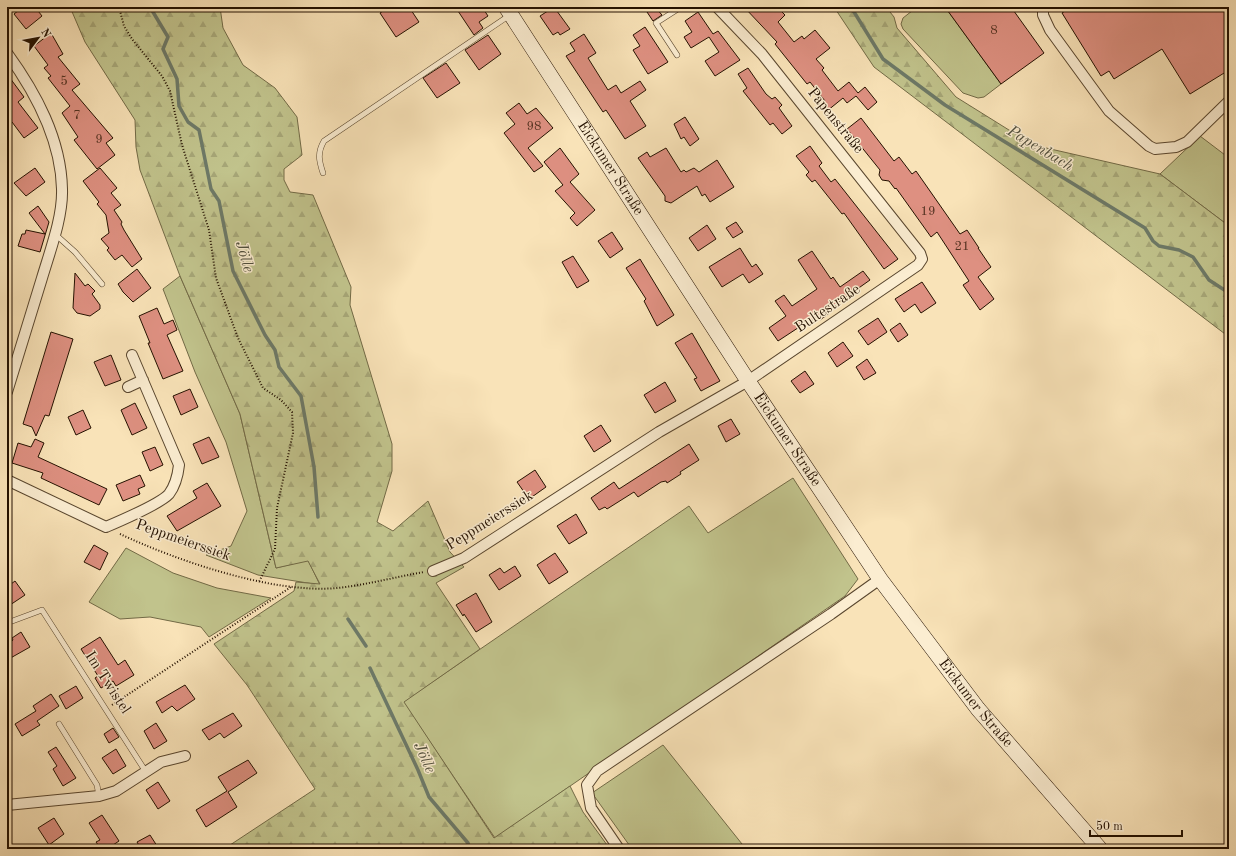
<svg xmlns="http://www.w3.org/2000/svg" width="1236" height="856" font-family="'Old Standard TT',serif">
	<defs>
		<pattern id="forest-firs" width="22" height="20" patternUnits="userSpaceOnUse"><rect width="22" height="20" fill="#c1c38c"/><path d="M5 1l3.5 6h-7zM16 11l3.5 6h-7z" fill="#a6a677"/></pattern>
	</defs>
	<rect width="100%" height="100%" fill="#f9e3b8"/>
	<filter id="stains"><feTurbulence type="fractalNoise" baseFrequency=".005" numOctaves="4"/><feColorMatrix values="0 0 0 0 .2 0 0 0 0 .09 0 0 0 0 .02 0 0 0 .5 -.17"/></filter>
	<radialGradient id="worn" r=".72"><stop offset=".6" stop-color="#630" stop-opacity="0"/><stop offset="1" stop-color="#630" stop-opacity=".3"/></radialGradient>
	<path fill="#c1c38c" stroke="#726a46" d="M 917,7 L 945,7 L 1001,84 L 984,97 L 978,98 L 963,93 L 903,29 L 901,24 L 903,18 Z
		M 1200,136 L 1229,158 L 1229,226 L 1160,174 Z
		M 180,276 L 240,414 L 276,568 L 308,560 L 320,585 L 258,575 L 206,555 L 231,546 L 247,511 L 226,442 L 195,372 L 163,289 Z
		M 793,478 L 858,579 L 845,596 L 495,838 L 403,702 L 689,506 L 708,533 Z
		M 126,548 L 173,573 L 217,588 L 271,598 L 209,637 L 201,627 L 150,617 L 120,619 L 89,602 Z
		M 663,745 L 746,849 L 632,849 L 592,793 Z"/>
	<path fill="url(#forest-firs)" stroke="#726a46" d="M 70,7 L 220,7 L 223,28 L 243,65 L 275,88 L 297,117 L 302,155 L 284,169 L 284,180 L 290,192 L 313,195 L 351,287 L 350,305 L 392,444 L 392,471 L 377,522 L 393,531 L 428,501 L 450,552 L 464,567 L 436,583 L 480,649 L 404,702 L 494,838 L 570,786 L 583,812 L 610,849 L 224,849 L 315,789 L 247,685 L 214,644 L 294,591 L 296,582 L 320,584 L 308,561 L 276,568 L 240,414 L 180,276 L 140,170 L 136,147 L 135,120 L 85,42 Z
		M 834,7 L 886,7 L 894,17 L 897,28 L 956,97 L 1033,145 L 1160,174 L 1229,226 L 1229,337 L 874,67 Z"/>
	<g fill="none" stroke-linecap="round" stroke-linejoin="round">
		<path stroke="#6d7967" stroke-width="3.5" d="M 150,7 L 168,37 L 163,49 L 177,79 L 179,106 L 188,122 L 199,130 L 211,189 L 219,201 L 233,271 L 265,335 L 275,350 L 279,367 L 301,396 L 314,467 L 318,517
			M 851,7 L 883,59 L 945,105 L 1145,228 L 1153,241 L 1159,246 L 1179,250 L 1193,257 L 1209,280 L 1229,293
			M 348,619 L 366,646
			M 370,668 L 418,770 L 429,797 L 468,843 L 470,849"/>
	</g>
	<path fill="#de9081" stroke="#241100" d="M 23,7 L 35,7 L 42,16 L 26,29 L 14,14 Z
		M 389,7 L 409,7 L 419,22 L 396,37 L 380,13 Z
		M 464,7 L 482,7 L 488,16 L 479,22 L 483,28 L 474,35 L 458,11 Z
		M 554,7 L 570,29 L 560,35 L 558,32 L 553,35 L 540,16 Z
		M 655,7 L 662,15 L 653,21 L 647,12 Z
		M 744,7 L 777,7 L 785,15 L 778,22 L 794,42 L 802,36 L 804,39 L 815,30 L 830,48 L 816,59 L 824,68 L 822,70 L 838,91 L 849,82 L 858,93 L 865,87 L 877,102 L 868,110 L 856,96 L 847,103 L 843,98 L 827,111 L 821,104 L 825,101 L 810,82 L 807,84 L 775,44 L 777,42 Z
		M 945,7 L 1011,7 L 1044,53 L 1001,84 Z
		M 1071,7 L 1229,7 L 1229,70 L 1190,94 L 1162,49 L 1114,79 L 1109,71 L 1101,76 L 1062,13 Z
		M 698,12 L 713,34 L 718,31 L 740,60 L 715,76 L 705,61 L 719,52 L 709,37 L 691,48 L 684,37 L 692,32 L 685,21 Z
		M 645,27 L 668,62 L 648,74 L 633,50 L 640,46 L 633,35 Z
		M 51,33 L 63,54 L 58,57 L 80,84 L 72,90 L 113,138 L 106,143 L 115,155 L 97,169 L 74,140 L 78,137 L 62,113 L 70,106 L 48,78 L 51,76 L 44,68 L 48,65 L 34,46 Z
		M 584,34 L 596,53 L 588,58 L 608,90 L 616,85 L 621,93 L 640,81 L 646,90 L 630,101 L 646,126 L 625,139 L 606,110 L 603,112 L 566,56 L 575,51 L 570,43 Z
		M 488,35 L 501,54 L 479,70 L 465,50 Z
		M 446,63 L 460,83 L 437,98 L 423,78 Z
		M 748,68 L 766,94 L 772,99 L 775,97 L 782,105 L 779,108 L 792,126 L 782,134 L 773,123 L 770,125 L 743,91 L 747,88 L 738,74 Z
		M 7,74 L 24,97 L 18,102 L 38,128 L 24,138 L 12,122 L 7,126 Z
		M 519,103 L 527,114 L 536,108 L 553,128 L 528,148 L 543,166 L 534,172 L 504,133 L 515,124 L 506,113 Z
		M 685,117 L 699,139 L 690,146 L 684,137 L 681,139 L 674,124 Z
		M 861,118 L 894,161 L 899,157 L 912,174 L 916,171 L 960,234 L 967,230 L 979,248 L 978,248 L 991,267 L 978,277 L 994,299 L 980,310 L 963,285 L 969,281 L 937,232 L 931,237 L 896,188 L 895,189 L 889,181 L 882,180 L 879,175 L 880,170 L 847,129 Z
		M 810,146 L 822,163 L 819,166 L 831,182 L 835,179 L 898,259 L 884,269 L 844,213 L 842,214 L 815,180 L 812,182 L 806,175 L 809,172 L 796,156 Z
		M 560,148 L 579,174 L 570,182 L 595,210 L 577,226 L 570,218 L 575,213 L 555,191 L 563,185 L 544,162 Z
		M 666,148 L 681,172 L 684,170 L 686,172 L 694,168 L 699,172 L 717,160 L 734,187 L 710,202 L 705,194 L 702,196 L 697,186 L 671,203 L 665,201 L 665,196 L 638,158 L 647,152 L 650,157 Z
		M 35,168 L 45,182 L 26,196 L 14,183 Z
		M 100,168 L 117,188 L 111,193 L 121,205 L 114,210 L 122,222 L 121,224 L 124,230 L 142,259 L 132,267 L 122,255 L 115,260 L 107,250 L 109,248 L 101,239 L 109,233 L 106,215 L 97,204 L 99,202 L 83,181 Z
		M 38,206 L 49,222 L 40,252 L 18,246 L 22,234 L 25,234 L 26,230 L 45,234 L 29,213 Z
		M 736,222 L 743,232 L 733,238 L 726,228 Z
		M 707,225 L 716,239 L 698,251 L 689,238 Z
		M 612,232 L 623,249 L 610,258 L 598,241 Z
		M 740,248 L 752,267 L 756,264 L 763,274 L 749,283 L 743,274 L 722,287 L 709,267 Z
		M 812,251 L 831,279 L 833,277 L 840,287 L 863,271 L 870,280 L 829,309 L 831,312 L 820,320 L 817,317 L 811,321 L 810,320 L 778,341 L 769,328 L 786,316 L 775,301 L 784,295 L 792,306 L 817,289 L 798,260 Z
		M 573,256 L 589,281 L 577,288 L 562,262 Z
		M 640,259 L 674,315 L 657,326 L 644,301 L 646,299 L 626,268 Z
		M 137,269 L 151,288 L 133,302 L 123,292 L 118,284 Z
		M 75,273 L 85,286 L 88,284 L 95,291 L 92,294 L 100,305 L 100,309 L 90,316 L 77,313 L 73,308 Z
		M 922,282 L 936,303 L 921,313 L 915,304 L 904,312 L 895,299 Z
		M 157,308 L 164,324 L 173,320 L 177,330 L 167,335 L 183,371 L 163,379 L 148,343 L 150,343 L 139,316 Z
		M 878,318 L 887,332 L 868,345 L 858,331 Z
		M 900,323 L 908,335 L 898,342 L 890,330 Z
		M 51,332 L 73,339 L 49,416 L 45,415 L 36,436 L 32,427 L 23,424 Z
		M 692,333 L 720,381 L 701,391 L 694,379 L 697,378 L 675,343 Z
		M 843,342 L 853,356 L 837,367 L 828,353 Z
		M 111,355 L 121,380 L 105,386 L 94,362 Z
		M 867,359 L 876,373 L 864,380 L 856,367 Z
		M 805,371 L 814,384 L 800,393 L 791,381 Z
		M 665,382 L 676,401 L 655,413 L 644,395 Z
		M 190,389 L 198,407 L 181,415 L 173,396 Z
		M 135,403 L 147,428 L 132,435 L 121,410 Z
		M 83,410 L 91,428 L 76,435 L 68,417 Z
		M 731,419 L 740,434 L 726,442 L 718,426 Z
		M 601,425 L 611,441 L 594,452 L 584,436 Z
		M 209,437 L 219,457 L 202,464 L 193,444 Z
		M 35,439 L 44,443 L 38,457 L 107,489 L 99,505 L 41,478 L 43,473 L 12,463 L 18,443 L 31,447 Z
		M 689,444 L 699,460 L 680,472 L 681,474 L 667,483 L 666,481 L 661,482 L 638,497 L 634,492 L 607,509 L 605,507 L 599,510 L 591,498 L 614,482 L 619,489 Z
		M 155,447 L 163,465 L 150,471 L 142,452 Z
		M 535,470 L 546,487 L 529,499 L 517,482 Z
		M 140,475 L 145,486 L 138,489 L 140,494 L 123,501 L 116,485 Z
		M 207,483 L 221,506 L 177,531 L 167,516 L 197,498 L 193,491 Z
		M 576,514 L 587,533 L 569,544 L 557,526 Z
		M 94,545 L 108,553 L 100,570 L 84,562 Z
		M 555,553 L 568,572 L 549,584 L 537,565 Z
		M 515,566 L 521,576 L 499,590 L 489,575 L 500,568 L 504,573 Z
		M 15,581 L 25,595 L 7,607 L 7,587 Z
		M 476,593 L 492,622 L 476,632 L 464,614 L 463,616 L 456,605 Z
		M 21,632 L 30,647 L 7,660 L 7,645 L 13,640 L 12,638 Z
		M 100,637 L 118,665 L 125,660 L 134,675 L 116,686 L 113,681 L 101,688 L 95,678 L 98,676 L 81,649 Z
		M 185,685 L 195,699 L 177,711 L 172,706 L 162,713 L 156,702 Z
		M 76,686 L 83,698 L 66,709 L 59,696 Z
		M 51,694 L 59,706 L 37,721 L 40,725 L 22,736 L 15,724 L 36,711 L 33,706 Z
		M 233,713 L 242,726 L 224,738 L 220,733 L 209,740 L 202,730 Z
		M 156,723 L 167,741 L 154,749 L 144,731 Z
		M 113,728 L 119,737 L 109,743 L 104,734 Z
		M 56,747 L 76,778 L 63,786 L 53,769 L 57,766 L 48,752 Z
		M 116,749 L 126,766 L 113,774 L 102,758 Z
		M 248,760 L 257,773 L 228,792 L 237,807 L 206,827 L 196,810 L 227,791 L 218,777 Z
		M 158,782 L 170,801 L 158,809 L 146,790 Z
		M 102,815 L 119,841 L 107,849 L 101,849 L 96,842 L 100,840 L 89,823 Z
		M 54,818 L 64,834 L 49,845 L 38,828 Z
		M 150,835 L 159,849 L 141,849 L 137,842 Z"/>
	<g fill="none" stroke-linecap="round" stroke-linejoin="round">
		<defs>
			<path id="service" d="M 677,55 L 656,23 L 681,7
				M 323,173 C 319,161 317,153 324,141 L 510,15
				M 56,235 L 75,252 L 102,284
				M 7,623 L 42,610 L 146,772
				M 59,724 L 97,785 L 99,796"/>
			<path id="minor" d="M 1043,7 L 1043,15 L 1050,30 L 1109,111 L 1149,146 L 1155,149 L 1176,147 L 1187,142 L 1229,101
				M 7,53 C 36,93 61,139 62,189 C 63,217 50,251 42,278 C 30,316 19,354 7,392
				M 128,387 L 143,380
				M 7,480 L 106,527 C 120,521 160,504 169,494 C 175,486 178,474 179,465 L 132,355
				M 433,571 L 464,558 L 659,432 L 748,381 L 918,265 L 922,259 L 920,253 L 762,54 L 717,7
				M 7,805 L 99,796 L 116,791 L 161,762 L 185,756
				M 619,849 L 591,808 L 587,785 L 597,771 L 831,614 L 880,579"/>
			<g id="secondary">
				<path id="s1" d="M 506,7 L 748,381 L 880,579 L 978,709 L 1100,849"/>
			</g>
		</defs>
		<use href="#service" stroke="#59462e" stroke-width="6"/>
		<use href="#minor" stroke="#59462e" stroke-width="12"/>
		<use href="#secondary" stroke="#241100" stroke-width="16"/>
		<path stroke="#241100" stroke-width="2" stroke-dasharray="1 2" stroke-linecap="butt" d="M 119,7 L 124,26 L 132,39 L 162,76 L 170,91 L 182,145 L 209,230 L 216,278 L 238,338 L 263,388 L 281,400 L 292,412 L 293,433 L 277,508 L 275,549 L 259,582
			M 120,534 C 178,561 273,594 337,588 C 366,585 395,577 424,572
			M 112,705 L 291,587"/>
		<use href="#service" stroke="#fbedd1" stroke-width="5"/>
		<use href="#minor" stroke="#fbedd1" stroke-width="10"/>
		<use href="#secondary" stroke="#fbedd1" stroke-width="15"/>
	</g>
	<g text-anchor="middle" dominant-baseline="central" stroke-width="3" stroke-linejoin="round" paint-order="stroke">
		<g font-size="13" fill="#523120">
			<text x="994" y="30">8</text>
			<text x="64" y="81">5</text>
			<text x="77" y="115">7</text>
			<text x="534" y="126">98</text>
			<text x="99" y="139">9</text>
			<text x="928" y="211">19</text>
			<text x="962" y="246">21</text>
		</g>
		<g font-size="15" fill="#241100" stroke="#fbedd1">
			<text transform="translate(835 121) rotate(51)">Papenstraße</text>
			<text stroke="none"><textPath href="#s1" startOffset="192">Eickumer Straße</textPath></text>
			<text transform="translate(828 309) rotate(-34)">Bultestraße</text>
			<text stroke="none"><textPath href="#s1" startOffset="516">Eickumer Straße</textPath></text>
			<text transform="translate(490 521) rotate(-32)">Peppmeierssiek</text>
			<text transform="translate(183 541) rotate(19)">Peppmeierssiek</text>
			<text transform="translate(107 683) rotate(57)">Im Twistel</text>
			<text stroke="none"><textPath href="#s1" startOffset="840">Eickumer Straße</textPath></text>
		</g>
		<g font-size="16" font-style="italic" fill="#4f4e3c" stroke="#fbedd1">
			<text transform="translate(1040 149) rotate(31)">Papenbach</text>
			<text transform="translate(244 257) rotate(74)">Jölle</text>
			<text transform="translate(424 758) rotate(66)">Jölle</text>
		</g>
	</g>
	<rect width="1236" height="856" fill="none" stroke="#f9e3b8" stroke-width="24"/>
	<rect x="8" y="8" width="1220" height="840" fill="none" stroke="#241100" stroke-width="2"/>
	<rect x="12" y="12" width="1212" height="832" fill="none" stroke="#241100"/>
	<g transform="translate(38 38) rotate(58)" stroke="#fbedd1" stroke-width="3" paint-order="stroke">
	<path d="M0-3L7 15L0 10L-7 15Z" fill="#241100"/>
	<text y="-6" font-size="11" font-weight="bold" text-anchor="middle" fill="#241100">N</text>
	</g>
	<path d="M1090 830v6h92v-6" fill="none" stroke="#241100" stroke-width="2"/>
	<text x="1096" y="830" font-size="12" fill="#241100" stroke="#fbedd1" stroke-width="3" paint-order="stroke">50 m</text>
	<rect width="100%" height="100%" filter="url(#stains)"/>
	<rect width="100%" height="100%" fill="url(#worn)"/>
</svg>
